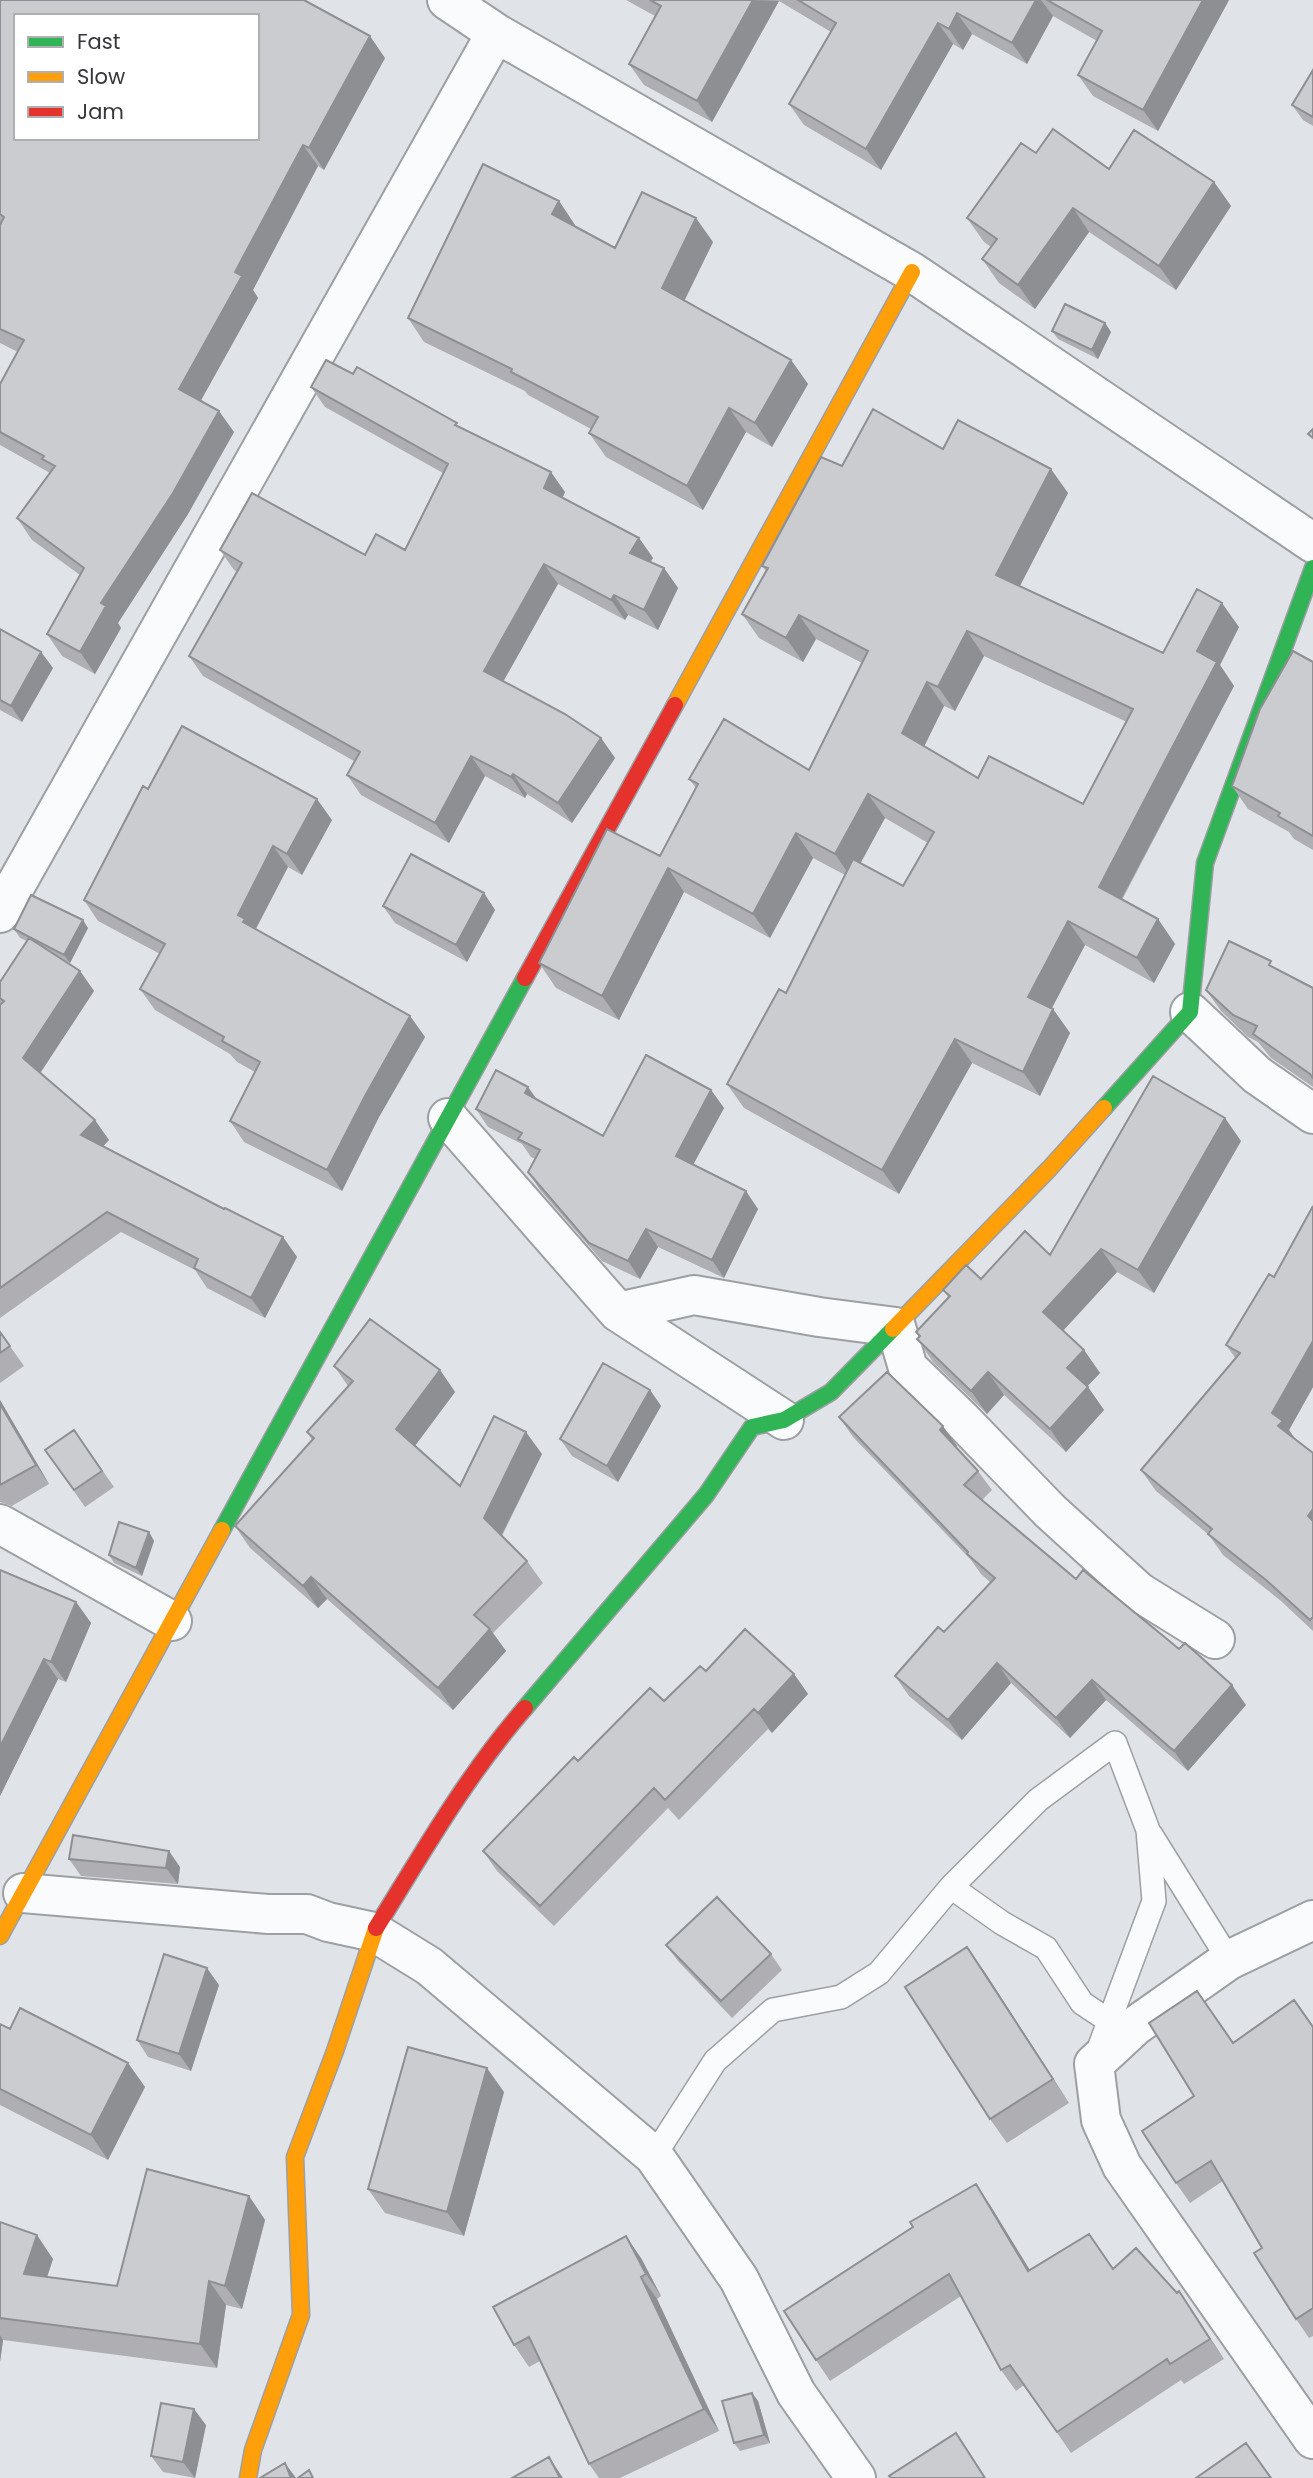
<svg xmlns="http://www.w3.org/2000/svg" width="1313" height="2478" font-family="Poppins,sans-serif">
	<rect width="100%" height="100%" fill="#e0e4e9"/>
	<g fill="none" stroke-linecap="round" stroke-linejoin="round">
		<defs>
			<path id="lane" d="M 1151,1835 L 1229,1960
				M 951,1887 L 1002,1923 L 1046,1948 L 1082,2003 L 1109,2021
				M 654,2156 L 715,2061 L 773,2010 L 841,1997 L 879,1973 L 951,1887 L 1038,1800 L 1115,1743 L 1148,1830 L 1154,1901 L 1097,2054"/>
			<path id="street" d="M 447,0 L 496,33 L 912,272 L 1313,543
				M 0,913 L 496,33
				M 1190,1012 L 1257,1075 L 1313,1114
				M 448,1118 L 618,1312 L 784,1420
				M 618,1312 L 694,1295 L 819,1317 L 896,1327 L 908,1368 L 962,1420 L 1050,1511 L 1139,1592 L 1215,1639
				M 0,1524 L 172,1621
				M 23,1893 L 268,1914 L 307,1914 L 328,1922 L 374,1932 L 429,1966 L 654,2156 L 739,2279 L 796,2393 L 856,2478
				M 1313,1920 L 1229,1960 L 1135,2026 L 1094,2064 L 1101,2120 L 1122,2166 L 1313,2439"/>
			<path id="fast" d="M 1104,1108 L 1190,1012 L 1205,863 L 1313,568
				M 222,1530 L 525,978
				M 525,1708 L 706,1495 L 752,1427 L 784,1420 L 831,1392 L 893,1329"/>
			<path id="slow" d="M 675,705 L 912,272
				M 893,1329 L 1049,1169 L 1104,1108
				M 0,1936 L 222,1530
				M 248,2478 L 253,2450 L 301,2315 L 295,2157 L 335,2051 L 376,1928"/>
			<path id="jam" d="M 525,978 L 675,705
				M 376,1928 C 423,1852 467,1775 525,1708"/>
		</defs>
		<use href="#lane" stroke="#9c9fa3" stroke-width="26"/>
		<use href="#street" stroke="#9c9fa3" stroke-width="42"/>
		<use href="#fast" stroke="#9c9fa3" stroke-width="19"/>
		<use href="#slow" stroke="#9c9fa3" stroke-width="19"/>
		<use href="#jam" stroke="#9c9fa3" stroke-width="19"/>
		<use href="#lane" stroke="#fafbfc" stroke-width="23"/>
		<use href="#street" stroke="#fafbfc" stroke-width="38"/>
		<use href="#fast" stroke="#30b455" stroke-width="16"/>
		<use href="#slow" stroke="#ff9f0a" stroke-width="16"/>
		<use href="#jam" stroke="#e5322d" stroke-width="16"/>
	</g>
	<path fill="#afafb3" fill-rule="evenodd" d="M 0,0 L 385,58 L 324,170 L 318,166 L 253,290 L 258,298 L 201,400 L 234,432 L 188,514 L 118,623 L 121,628 L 95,674 L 62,656 L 47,634 L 80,575 L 32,540 L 17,518 L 50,473 L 0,445 L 0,384 L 18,352 L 0,343 Z
		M 626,0 L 1229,0 L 1158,131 L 1093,96 L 1078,75 L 1097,41 L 1053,16 L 1027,64 L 972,34 L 963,50 L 953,44 L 881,170 L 804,125 L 789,104 L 831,32 L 779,1 L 712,122 L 644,85 L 629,64 L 655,16 Z
		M 1313,70 L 1313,126 L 1303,120 L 1292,105 Z
		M 1036,153 L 1109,169 L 1214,182 L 1231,206 L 1176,290 L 1089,232 L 1035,309 L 999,283 L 982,259 L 991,247 L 984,242 L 967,218 Z
		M 559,201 L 575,225 L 575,226 L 615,248 L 713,242 L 685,300 L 791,360 L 808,384 L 772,447 L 746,432 L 703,510 L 606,457 L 589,433 L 591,429 L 528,395 L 525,391 L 424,342 L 408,318 Z
		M 1105,323 L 1111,332 L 1098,359 L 1058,339 L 1052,331 Z
		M 353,374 L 460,427 L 565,492 L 562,498 L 639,538 L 653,558 L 650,562 L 664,568 L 678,588 L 658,630 L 628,615 L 625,620 L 558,584 L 503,681 L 601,738 L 615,758 L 572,823 L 527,794 L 525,798 L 485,776 L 449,843 L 361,795 L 347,775 L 354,761 L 203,676 L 189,656 L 237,572 L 234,570 L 220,550 L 365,555 L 405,550 L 443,473 L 325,407 L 311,387 Z
		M 943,449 L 1068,493 L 1020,586 L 1163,653 L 1239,627 L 1220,665 L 1234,686 L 1122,900 L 1158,919 L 1175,944 L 1154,983 L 1085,945 L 1052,1008 L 1070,1033 L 1040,1096 L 972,1063 L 899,1194 L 744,1108 L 727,1084 L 786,993 L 845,875 L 813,858 L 770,938 L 684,892 L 619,1020 L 556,988 L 539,963 L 660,856 L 696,788 L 689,779 L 809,770 L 862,663 L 816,639 L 803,662 L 759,638 L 742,614 L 766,571 L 762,566 L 842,466 ZM 984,656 L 1127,722 L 1083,804 L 978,778 L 924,746 L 944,706 L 955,711 ZM 885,818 L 928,843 L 903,886 L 860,863 Z
		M 0,629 L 41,652 L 53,668 L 22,722 L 0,710 Z
		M 1313,662 L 1313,850 L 1294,839 L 1289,832 L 1248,809 L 1232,786 Z
		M 148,789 L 332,820 L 302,875 L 288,867 L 256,929 L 410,1016 L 425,1037 L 379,1117 L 342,1191 L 244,1142 L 230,1121 L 255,1072 L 237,1062 L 230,1054 L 155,1010 L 140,989 L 160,954 L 98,921 L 84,900 Z
		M 484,893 L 495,910 L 467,962 L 395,923 L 383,906 Z
		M 88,928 L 70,963 L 61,959 L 80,971 L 94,991 L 40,1073 L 109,1140 L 103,1146 L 224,1209 L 283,1237 L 297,1257 L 265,1318 L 207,1288 L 195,1270 L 121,1232 L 0,1318 L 0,982 L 27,941 L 20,938 L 14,929 Z
		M 1276,969 L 1313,988 L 1313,1087 L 1271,1058 L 1258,1042 L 1248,1037 L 1221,1011 L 1206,990 Z
		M 711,1090 L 724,1108 L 693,1165 L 758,1209 L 724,1278 L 658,1247 L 640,1279 L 602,1261 L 540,1190 L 528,1172 L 535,1159 L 531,1157 L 522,1144 L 488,1127 L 476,1109 L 537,1100 L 603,1136 Z
		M 1241,1141 L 1154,1293 L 1117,1272 L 1063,1331 L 1084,1350 L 1100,1373 L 1087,1386 L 1104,1410 L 1066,1452 L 1004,1395 L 987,1414 L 933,1362 L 917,1339 L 919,1337 L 916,1332 L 948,1297 L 943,1290 L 981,1279 L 1050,1255 Z
		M 1313,1206 L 1313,1387 L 1289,1430 L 1296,1440 L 1313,1453 L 1313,1631 L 1281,1601 L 1223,1555 L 1209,1535 L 1156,1491 L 1141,1470 L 1236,1359 L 1226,1345 L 1274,1277 Z
		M 0,1332 L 24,1366 L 0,1383 Z
		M 334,1366 L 440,1370 L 455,1392 L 415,1446 L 460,1486 L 542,1454 L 502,1536 L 527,1561 L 543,1583 L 493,1633 L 506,1651 L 453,1710 L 327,1599 L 318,1608 L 250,1548 L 235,1526 L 312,1440 L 307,1432 L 348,1386 Z
		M 650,1390 L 661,1406 L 618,1482 L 572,1456 L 560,1439 Z
		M 0,1400 L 49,1484 L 12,1506 L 0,1502 Z
		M 839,1417 L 957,1446 L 956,1447 L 978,1471 L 992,1490 L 982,1500 L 1076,1579 L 1246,1705 L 1188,1771 L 1106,1700 L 1070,1738 L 1011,1683 L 962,1740 L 909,1696 L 895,1676 L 944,1632 L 991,1583 L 981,1574 L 971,1560 L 853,1437 Z
		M 74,1430 L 114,1487 L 85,1507 L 45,1450 Z
		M 149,1532 L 154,1541 L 142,1576 L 114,1563 L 109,1555 Z
		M 0,1570 L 76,1602 L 91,1623 L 66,1682 L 58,1679 L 0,1796 Z
		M 706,1671 L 794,1674 L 808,1694 L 772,1733 L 768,1729 L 679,1820 L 668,1808 L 554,1926 L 497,1871 L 483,1851 L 578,1761 Z
		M 69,1859 L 180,1867 L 178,1884 L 81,1876 Z
		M 666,1945 L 771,1954 L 782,1970 L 732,2018 L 678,1961 Z
		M 984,1971 L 1069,2103 L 1007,2143 L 990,2119 Z
		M 219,1985 L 191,2071 L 148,2057 L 137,2040 Z
		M 0,2024 L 10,2029 L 128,2063 L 145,2087 L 108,2160 L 0,2105 Z
		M 1313,2027 L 1313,2336 L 1309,2338 L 1296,2319 L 1262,2248 L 1223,2181 L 1190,2203 L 1176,2183 L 1194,2096 L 1233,2042 Z
		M 504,2092 L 464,2236 L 385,2213 L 368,2189 Z
		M 249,2196 L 265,2220 L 242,2309 L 226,2305 L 217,2368 L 3,2340 L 0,2362 L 0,2222 L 53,2259 L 47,2277 L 117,2286 Z
		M 990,2205 L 1030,2270 L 1113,2269 L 1177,2293 L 1179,2291 L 1224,2359 L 1184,2384 L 1181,2380 L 1071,2453 L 1024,2385 L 1016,2391 L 1001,2370 L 961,2296 L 830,2381 L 816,2360 Z
		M 641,2258 L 661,2296 L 657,2299 L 719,2431 L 620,2478 L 599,2478 L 589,2464 L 540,2361 L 529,2367 L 514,2345 Z
		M 752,2393 L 758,2401 L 770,2443 L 740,2451 L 734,2443 Z
		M 206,2425 L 195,2478 L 163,2472 L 151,2456 Z"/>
	<path fill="#8e8f92" d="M 753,0 L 779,1 L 712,122 L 697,101 Z
		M 1036,0 L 1041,0 L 1053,16 L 1027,64 L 1012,43 Z
		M 1203,0 L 1229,0 L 1158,131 L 1143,110 Z
		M 957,13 L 972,34 L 963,50 L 949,29 Z
		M 938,23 L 953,44 L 881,170 L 866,149 Z
		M 370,36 L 385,58 L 324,170 L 309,148 Z
		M 303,145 L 318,166 L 253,290 L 258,298 L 195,411 L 179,389 L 235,272 Z
		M 1214,182 L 1231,206 L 1176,290 L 1159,266 Z
		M 559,201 L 575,225 L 569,238 L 552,214 Z
		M 1073,208 L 1089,232 L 1035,309 L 1018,285 Z
		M 696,218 L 713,242 L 679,311 L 662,288 Z
		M 1105,323 L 1111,332 L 1098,359 L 1092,350 Z
		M 791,360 L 808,384 L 772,447 L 755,423 Z
		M 729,408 L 746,432 L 703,510 L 687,486 Z
		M 219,411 L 234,432 L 188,514 L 118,623 L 121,628 L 95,674 L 80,652 L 101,603 Z
		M 1051,469 L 1068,493 L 1013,599 L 996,575 Z
		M 551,472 L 565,492 L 558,508 L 544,488 Z
		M 639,538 L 653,558 L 644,573 L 630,553 Z
		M 544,564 L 558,584 L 498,691 L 484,671 Z
		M 664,568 L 678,588 L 658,630 L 644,610 Z
		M 614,595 L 628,615 L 625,620 L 611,600 Z
		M 1222,603 L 1239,627 L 1220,665 L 1234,686 L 1115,911 L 1099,887 L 1197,651 Z
		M 799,615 L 816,639 L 803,662 L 786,638 Z
		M 967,631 L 984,656 L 955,711 L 938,687 Z
		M 41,652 L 53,668 L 22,722 L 11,706 Z
		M 927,682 L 944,706 L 919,757 L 902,733 Z
		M 601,738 L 615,758 L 572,823 L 558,803 Z
		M 471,756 L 485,776 L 449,843 L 435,823 Z
		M 513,774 L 527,794 L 525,798 L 511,777 Z
		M 868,794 L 885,818 L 852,879 L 835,854 Z
		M 317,799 L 332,820 L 302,875 L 287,854 Z
		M 796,833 L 813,858 L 770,938 L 753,914 Z
		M 273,846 L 288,867 L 254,932 L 258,943 L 238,915 Z
		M 668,868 L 684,892 L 619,1020 L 602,996 Z
		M 484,893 L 495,910 L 467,962 L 456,945 Z
		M 1158,919 L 1175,944 L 1154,983 L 1137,958 Z
		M 83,920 L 88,928 L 70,963 L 64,955 Z
		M 1068,921 L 1085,945 L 1045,1021 L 1028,997 Z
		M 80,971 L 94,991 L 37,1078 L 23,1058 Z
		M 1053,1009 L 1070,1033 L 1040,1096 L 1023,1072 Z
		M 410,1016 L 425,1037 L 379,1117 L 342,1191 L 327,1170 L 365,1096 Z
		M 955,1039 L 972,1063 L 899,1194 L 882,1170 Z
		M 528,1087 L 541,1105 L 525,1093 Z
		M 711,1090 L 724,1108 L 688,1174 L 676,1156 Z
		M 1225,1118 L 1241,1141 L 1154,1293 L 1138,1270 Z
		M 95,1120 L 109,1140 L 95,1155 L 81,1135 Z
		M 746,1191 L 758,1209 L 724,1278 L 712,1260 Z
		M 646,1229 L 658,1247 L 640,1279 L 628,1261 Z
		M 283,1237 L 297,1257 L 265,1318 L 251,1298 Z
		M 1101,1249 L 1117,1272 L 1059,1335 L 1043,1312 Z
		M 1313,1341 L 1313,1387 L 1289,1430 L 1297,1442 L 1278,1426 L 1272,1413 Z
		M 1084,1350 L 1100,1373 L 1083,1391 L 1067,1368 Z
		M 440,1370 L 455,1392 L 411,1451 L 396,1429 Z
		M 988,1372 L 1004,1395 L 987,1414 L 971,1391 Z
		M 1088,1387 L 1104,1410 L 1066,1452 L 1050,1429 Z
		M 650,1390 L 661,1406 L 618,1482 L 607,1466 Z
		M 0,1400 L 49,1484 L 36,1465 L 0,1404 Z
		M 943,1426 L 957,1446 L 954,1450 L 940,1430 Z
		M 526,1432 L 542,1454 L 499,1540 L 484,1518 Z
		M 1313,1509 L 1313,1523 L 1308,1516 Z
		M 149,1532 L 154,1541 L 142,1576 L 136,1568 Z
		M 311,1577 L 327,1599 L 318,1608 L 303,1586 Z
		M 76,1602 L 91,1623 L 66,1682 L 51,1662 Z
		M 490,1629 L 506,1651 L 453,1710 L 438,1688 Z
		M 44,1659 L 58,1679 L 0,1796 L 0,1747 Z
		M 997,1663 L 1011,1683 L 962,1740 L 948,1720 Z
		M 794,1674 L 808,1694 L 772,1733 L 758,1713 Z
		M 1092,1680 L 1106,1700 L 1070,1738 L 1056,1718 Z
		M 1232,1685 L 1246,1705 L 1188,1771 L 1174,1751 Z
		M 169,1851 L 180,1867 L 178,1884 L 166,1868 Z
		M 967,1947 L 984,1971 L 1069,2103 L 1053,2079 Z
		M 207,1968 L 219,1985 L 191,2071 L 179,2054 Z
		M 128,2063 L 145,2087 L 108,2160 L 91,2135 Z
		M 487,2068 L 504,2092 L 464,2236 L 447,2212 Z
		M 976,2184 L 990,2205 L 1043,2292 L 1028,2271 Z
		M 249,2196 L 265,2220 L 242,2309 L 225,2286 Z
		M 37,2235 L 53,2259 L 40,2298 L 24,2274 Z
		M 626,2236 L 641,2258 L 661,2296 L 646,2274 Z
		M 641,2277 L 657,2299 L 719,2431 L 704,2409 Z
		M 209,2281 L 226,2305 L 217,2368 L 200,2344 Z
		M 1179,2291 L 1193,2312 L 1224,2359 L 1210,2339 Z
		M 0,2335 L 3,2340 L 0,2362 Z
		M 752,2393 L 758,2401 L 770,2443 L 764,2435 Z
		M 194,2409 L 206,2425 L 195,2478 L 183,2462 Z
		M 549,2457 L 563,2478 L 560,2478 Z
		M 285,2463 L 296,2478 L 291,2478 Z"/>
	<path fill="#cbccd0" stroke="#8e8f92" stroke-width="2" fill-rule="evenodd" d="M 0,0 L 304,0 L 370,36 L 309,148 L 303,145 L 235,272 L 242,276 L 179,389 L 219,411 L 173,493 L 101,603 L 106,606 L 80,652 L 47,634 L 84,568 L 17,518 L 55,466 L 42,459 L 44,456 L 0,432 L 0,384 L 24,340 L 0,329 L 0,225 L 4,217 L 0,214 ZM 16,16 L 257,16 L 257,138 L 16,138 Z
		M 650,0 L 753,0 L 697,101 L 629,64 L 661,6 Z
		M 798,0 L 1036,0 L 1012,43 L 957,13 L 949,29 L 938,23 L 866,149 L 789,104 L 836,23 Z
		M 1047,0 L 1203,0 L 1143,110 L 1078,75 L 1102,31 Z
		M 1313,70 L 1313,117 L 1292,105 Z
		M 1053,129 L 1109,169 L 1134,130 L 1214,182 L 1159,266 L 1073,208 L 1018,285 L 982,259 L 997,239 L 967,218 L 1021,143 L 1036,153 Z
		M 483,164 L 559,201 L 552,214 L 615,248 L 642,192 L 696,218 L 662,288 L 791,360 L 755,423 L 729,408 L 687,486 L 589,433 L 598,417 L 511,372 L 512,369 L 408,318 Z
		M 1065,304 L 1105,323 L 1092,350 L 1052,331 Z
		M 326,360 L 353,374 L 357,367 L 457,423 L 455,425 L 551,472 L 544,488 L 639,538 L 630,553 L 664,568 L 644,610 L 614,595 L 611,600 L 544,564 L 484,671 L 565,714 L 601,738 L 558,803 L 513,774 L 511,777 L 471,756 L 435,823 L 347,775 L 360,752 L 189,656 L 242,563 L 220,550 L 252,493 L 365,555 L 376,534 L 405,550 L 448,464 L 311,387 Z
		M 873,409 L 943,449 L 958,420 L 1051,469 L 996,575 L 1163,653 L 1197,589 L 1222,603 L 1197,651 L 1217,662 L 1099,887 L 1158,919 L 1137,958 L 1068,921 L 1028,997 L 1053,1009 L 1023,1072 L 955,1039 L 882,1170 L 727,1084 L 779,989 L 786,993 L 853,859 L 903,886 L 934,832 L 868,794 L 835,854 L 796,833 L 753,914 L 668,868 L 602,996 L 539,963 L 607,829 L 660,856 L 698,784 L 689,779 L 724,719 L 809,770 L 868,651 L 799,615 L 786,638 L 742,614 L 768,568 L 762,566 L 821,457 L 842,466 ZM 967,631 L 1133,709 L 1083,804 L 989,756 L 978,778 L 902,733 L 927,682 L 938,687 Z
		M 1313,429 L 1313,438 L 1308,434 Z
		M 0,629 L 41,652 L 11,706 L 0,700 Z
		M 1293,651 L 1313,662 L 1313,836 L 1278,816 L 1280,813 L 1232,786 L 1260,709 Z
		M 182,726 L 317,799 L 287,854 L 273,846 L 238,915 L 245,919 L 243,922 L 410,1016 L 365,1096 L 327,1170 L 230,1121 L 260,1062 L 222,1041 L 224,1037 L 140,989 L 165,944 L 84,900 L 143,786 L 148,789 Z
		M 411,854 L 484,893 L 456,945 L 383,906 Z
		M 31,895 L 83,920 L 64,955 L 14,929 Z
		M 29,938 L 80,971 L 23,1058 L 95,1120 L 81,1135 L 224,1209 L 225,1208 L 283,1237 L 251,1298 L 194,1268 L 198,1259 L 107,1212 L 0,1288 L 0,1005 L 4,1001 L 0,998 L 0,982 Z
		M 1229,941 L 1271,961 L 1269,965 L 1313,988 L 1313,1078 L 1310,1074 L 1256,1036 L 1253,1034 L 1257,1026 L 1233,1015 L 1206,990 Z
		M 646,1055 L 711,1090 L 676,1156 L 746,1191 L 712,1260 L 646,1229 L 628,1261 L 589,1243 L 528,1172 L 540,1150 L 518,1139 L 522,1133 L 476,1109 L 496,1070 L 528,1087 L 525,1093 L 603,1136 Z
		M 1153,1076 L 1225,1118 L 1138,1270 L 1101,1249 L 1043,1312 L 1084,1350 L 1067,1368 L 1088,1387 L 1050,1429 L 988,1372 L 971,1391 L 917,1339 L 920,1336 L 916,1332 L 950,1296 L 943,1290 L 966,1265 L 981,1279 L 1025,1231 L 1050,1255 Z
		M 1313,1206 L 1313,1341 L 1272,1413 L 1283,1421 L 1278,1426 L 1313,1453 L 1313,1509 L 1308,1516 L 1313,1521 L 1313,1617 L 1310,1620 L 1266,1580 L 1208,1534 L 1212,1529 L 1141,1470 L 1240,1353 L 1226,1345 L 1269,1274 L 1274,1277 Z
		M 370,1319 L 440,1370 L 396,1429 L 460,1486 L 494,1416 L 526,1432 L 484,1518 L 527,1561 L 474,1615 L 490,1629 L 438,1688 L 311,1577 L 303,1586 L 235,1526 L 314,1438 L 307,1432 L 353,1381 L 334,1366 Z
		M 0,1332 L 10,1346 L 0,1353 Z
		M 603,1363 L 650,1390 L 607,1466 L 560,1439 Z
		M 887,1372 L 943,1426 L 940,1430 L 978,1471 L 964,1485 L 1076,1579 L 1083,1570 L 1179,1649 L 1185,1643 L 1232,1685 L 1174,1751 L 1092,1680 L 1056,1718 L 997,1663 L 948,1720 L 895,1676 L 938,1627 L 944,1632 L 995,1578 L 967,1554 L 968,1552 L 839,1417 Z
		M 0,1404 L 36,1465 L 0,1485 Z
		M 74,1430 L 102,1471 L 74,1490 L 45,1450 Z
		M 119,1522 L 149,1532 L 136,1568 L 109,1555 Z
		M 0,1570 L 76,1602 L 51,1662 L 44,1659 L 0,1747 Z
		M 745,1629 L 794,1674 L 758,1713 L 754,1709 L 665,1800 L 654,1788 L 540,1906 L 483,1851 L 574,1757 L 578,1761 L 650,1688 L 664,1701 L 700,1666 L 706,1671 Z
		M 73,1835 L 169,1851 L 166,1868 L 69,1859 Z
		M 717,1897 L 771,1954 L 721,2001 L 666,1945 Z
		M 967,1947 L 1053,2079 L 990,2119 L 905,1987 Z
		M 164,1954 L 207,1968 L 179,2054 L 137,2040 Z
		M 1197,1991 L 1233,2043 L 1294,2000 L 1313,2027 L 1313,2308 L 1296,2319 L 1254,2253 L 1262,2248 L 1211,2161 L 1176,2183 L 1142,2131 L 1194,2096 L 1149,2023 Z
		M 20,2008 L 128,2063 L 91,2135 L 0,2089 L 0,2024 L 10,2029 Z
		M 408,2047 L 487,2068 L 447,2212 L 368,2189 Z
		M 147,2169 L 249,2196 L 225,2286 L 209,2281 L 200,2344 L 0,2318 L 0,2222 L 37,2235 L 24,2274 L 117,2286 Z
		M 976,2184 L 1028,2271 L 1089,2234 L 1113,2269 L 1136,2248 L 1177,2293 L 1179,2291 L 1210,2339 L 1170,2364 L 1167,2359 L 1057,2432 L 1010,2365 L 1001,2370 L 949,2274 L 816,2360 L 784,2311 L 913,2227 L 910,2222 Z
		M 626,2236 L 646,2274 L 641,2277 L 704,2409 L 589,2464 L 529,2337 L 514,2345 L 493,2307 Z
		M 752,2393 L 764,2435 L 734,2443 L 722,2401 Z
		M 161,2403 L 194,2409 L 183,2462 L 151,2456 Z
		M 956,2433 L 985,2478 L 891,2478 L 889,2476 Z
		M 1246,2443 L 1271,2478 L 1196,2478 Z
		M 549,2457 L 560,2478 L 512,2478 Z
		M 285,2463 L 291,2478 L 260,2478 Z
		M 309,2470 L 313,2478 L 298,2478 Z"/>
	<rect x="14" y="14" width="245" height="126" fill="#ffffff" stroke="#aeafb1" stroke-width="2"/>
	<rect x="28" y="37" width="35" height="10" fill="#30b455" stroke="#aeafb1" stroke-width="2"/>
	<text x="77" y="49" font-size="21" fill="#35373b">Fast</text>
	<rect x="28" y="72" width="35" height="10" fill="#ff9f0a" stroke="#aeafb1" stroke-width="2"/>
	<text x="77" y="84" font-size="21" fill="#35373b">Slow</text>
	<rect x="28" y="107" width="35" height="10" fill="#e5322d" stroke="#aeafb1" stroke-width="2"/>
	<text x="77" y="119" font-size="21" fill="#35373b">Jam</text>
</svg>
